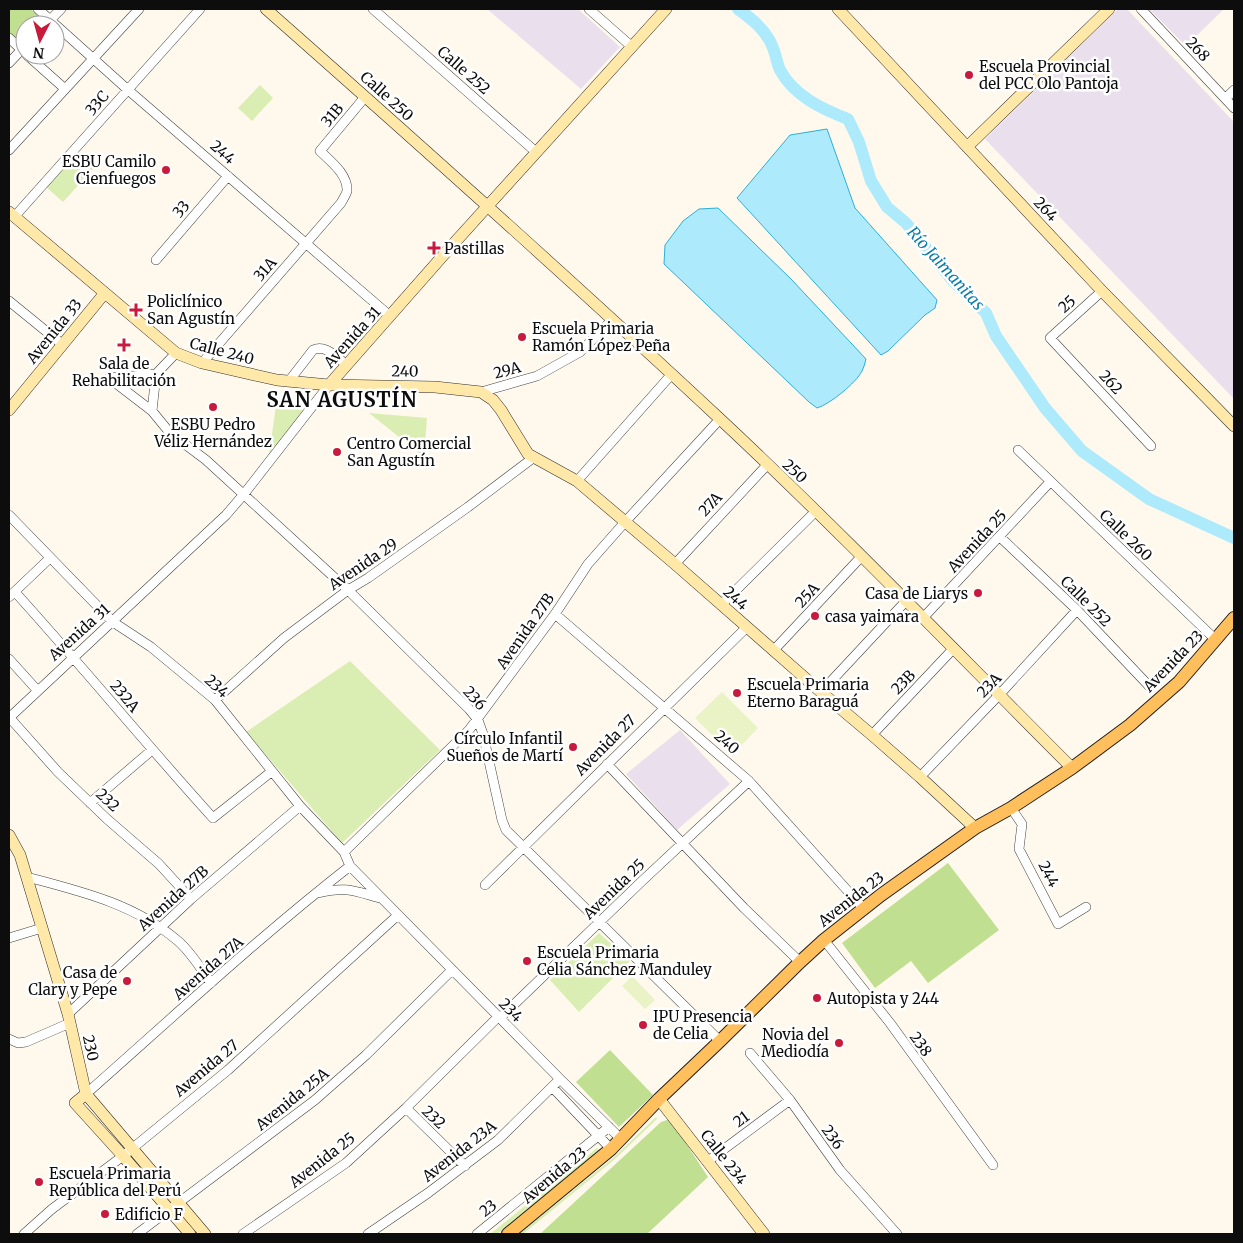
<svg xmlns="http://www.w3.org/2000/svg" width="1243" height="1243" font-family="Merriweather,serif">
	<rect width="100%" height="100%" fill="#fff9ed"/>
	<path fill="#eae0ed" d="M 487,9 L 578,9 L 620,47 L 581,89 Z
		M 1118,9 L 1127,9 L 1234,122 L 1234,399 L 985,139 Z
		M 1149,9 L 1224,9 L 1186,46 Z
		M 680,730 L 730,784 L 677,830 L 626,774 Z"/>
	<path fill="#daedb3" d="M 260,85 L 273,98 L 252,121 L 238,108 Z
		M 77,154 L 93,169 L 63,202 L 46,187 Z
		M 276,405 L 307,411 L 268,463 Z
		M 369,413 L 427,418 L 424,457 Z
		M 350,661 L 440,750 L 342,843 L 246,732 Z
		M 599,933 L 630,961 L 579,1012 L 550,980 Z
		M 656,1117 L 657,1119 L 615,1159 L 523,1234 L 519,1234 L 613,1158 Z
		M 597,1148 L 601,1152 L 497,1234 L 490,1234 Z"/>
	<path fill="#c0df91" d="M 9,9 L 31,9 L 39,17 L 32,25 L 25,25 L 25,32 L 17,41 L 9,33 Z
		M 948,863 L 999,930 L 928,983 L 911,961 L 875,988 L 842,943 Z
		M 610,1050 L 653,1095 L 619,1127 L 576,1082 Z
		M 670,1119 L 708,1177 L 647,1234 L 540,1234 L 661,1122 Z"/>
	<path fill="#eaf3c6" d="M 722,692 L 758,728 L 732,755 L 695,718 Z
		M 632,976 L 655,1000 L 645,1009 L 622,986 Z"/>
	<path fill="#adeafb" stroke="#2eaed8" d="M 827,129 L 855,208 L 937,300 L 935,308 L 925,315 L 888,351 L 881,355 L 737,198 L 790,135 Z
		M 718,208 L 791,279 L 866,359 C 865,363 864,367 862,371 C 856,383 830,404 817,408 L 809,402 L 664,264 L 665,245 L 683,221 L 699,209 Z"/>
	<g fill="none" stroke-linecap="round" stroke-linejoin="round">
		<path stroke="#adeafb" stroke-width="12" d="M 738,9 C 752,19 767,31 773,48 C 776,55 777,64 780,70 C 794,96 822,109 848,119 L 859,142 L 871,181 L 887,207 L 906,223 L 953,281 L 986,313 L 996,336 L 1045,408 L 1082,451 L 1149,499 L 1234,538"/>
		<defs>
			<path id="street" d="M 38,9 L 127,89 L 390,316
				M 373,9 L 536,152
				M 589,9 L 631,46
				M 1141,9 L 1234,108
				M 45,25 L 61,9
				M 9,38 L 25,53
				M 27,55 L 64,88
				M 9,63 L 25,46
				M 1226,98 L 1234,90
				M 9,150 L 139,9
				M 15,216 L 200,9
				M 156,260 L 228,176
				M 1102,291 L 1050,338 L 1151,446
				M 9,301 L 63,345
				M 202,363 L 341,203 C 343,199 346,195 347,191 C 348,174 330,161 320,151 L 365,97
				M 156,374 L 176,353
				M 109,378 L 152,411 L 170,433 L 206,460 L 348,590 L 469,709 L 478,720 L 483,734 L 502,820 L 506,830 L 720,1041
				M 109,378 L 156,374 L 152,411
				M 289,381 L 313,350 C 326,344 337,358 347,365
				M 481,392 L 537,376 L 580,352 L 612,320
				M 1018,450 L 1216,640
				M 577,481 L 671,375
				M 9,515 L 113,622 L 151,647 L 215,700 L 300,806 L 344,852 L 350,866 L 560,1079 L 621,1139
				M 1000,537 L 1077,610 L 1150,687
				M 675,564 L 767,465
				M 15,592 C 82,666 146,744 213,818 L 271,772
				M 9,597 L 50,558
				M 721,605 L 816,511
				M 555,614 L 749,781 L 864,909
				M 923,618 L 1050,482
				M 773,651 L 861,557
				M 9,659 L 37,690
				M 821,692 L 906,601
				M 215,700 L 284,638 L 348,590 L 368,578 L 468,507 L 533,458
				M 9,717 L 58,772 L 107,819 L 159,864 L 191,899
				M 9,718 L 226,515 L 244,494 L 329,385
				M 872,735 L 954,648
				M 607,764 L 744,908 L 800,962
				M 920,777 L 999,695 L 1077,610
				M 90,803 L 152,750
				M 1011,808 L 1022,824 L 1019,849 L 1058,924 L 1086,907
				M 344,852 L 469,730 L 555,614 L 588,564 L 625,522 L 720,419
				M 27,877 C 80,891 135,904 178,941 C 191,952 201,969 211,983
				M 485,885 L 746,628
				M 318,893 C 345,886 354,891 380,898
				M 9,938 L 42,928
				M 824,940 L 890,1023 L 993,1165
				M 68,1014 L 191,899 L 300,806
				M 500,1018 L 641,882 L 749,781
				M 9,1039 L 18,1043 L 26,1042 L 70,1023
				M 750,1053 L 790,1100 L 840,1170 L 897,1234
				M 552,1087 L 611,1149
				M 86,1094 C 173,1017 258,938 350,866
				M 406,1108 L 465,1166
				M 708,1161 L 790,1100
				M 24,1234 L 52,1209 L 123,1156 L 228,1070 L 398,915
				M 137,1234 L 315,1100 L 366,1055 L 452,970
				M 243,1234 L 346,1163 L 406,1108 L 498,1017
				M 368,1234 L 428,1193 L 498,1140 L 560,1079
				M 477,1234 L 609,1127"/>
			<path id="secondary" d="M 266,9 C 419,144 571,280 720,419 C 841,532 955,651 1072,768
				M 838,9 L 1102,291 L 1234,426
				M 967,147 L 1109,9
				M 9,212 L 176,353 L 202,363 L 277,380 L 329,385 L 435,387 L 481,392 L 493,400 L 501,410 L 528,454 L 577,481 L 675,564 L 821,692 L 872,735 L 920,777 L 975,828
				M 329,385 L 447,251 L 666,9
				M 9,410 L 104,294
				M 9,835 L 20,855 L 68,1014 L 86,1094 L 205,1234
				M 86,1094 L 75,1103 L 123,1156 L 190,1234
				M 659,1099 L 764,1234"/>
			<path id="primary" d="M 508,1234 L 611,1149 L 659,1099 L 720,1041 L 800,962 L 824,940 L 881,895 L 975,828 L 1011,808 L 1072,768 L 1130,725 L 1179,682 L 1234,618"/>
		</defs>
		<use href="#street" stroke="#404040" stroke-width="10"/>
		<use href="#secondary" stroke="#2f2f2f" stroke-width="12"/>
		<use href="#primary" stroke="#1e1e1e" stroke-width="14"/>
		<use href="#street" stroke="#fff" stroke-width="9"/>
		<use href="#secondary" stroke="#ffe8a8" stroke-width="11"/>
		<use href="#primary" stroke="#ffbf5d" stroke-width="12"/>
	</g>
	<g fill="#c81a3c" stroke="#fff" stroke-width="2">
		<circle cx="969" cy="75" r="5"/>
		<circle cx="166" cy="170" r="5"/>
		<path d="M431.5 240.5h5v5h5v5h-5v5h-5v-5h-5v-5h5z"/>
		<path d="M133.5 302.5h5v5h5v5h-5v5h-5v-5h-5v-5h5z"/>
		<circle cx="522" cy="337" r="5"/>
		<path d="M121.5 337.5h5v5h5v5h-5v5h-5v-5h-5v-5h5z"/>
		<circle cx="213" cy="407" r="5"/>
		<circle cx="337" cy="452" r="5"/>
		<circle cx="978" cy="593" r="5"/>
		<circle cx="815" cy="616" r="5"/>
		<circle cx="737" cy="693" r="5"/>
		<circle cx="573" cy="747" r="5"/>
		<circle cx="527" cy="961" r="5"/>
		<circle cx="127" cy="981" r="5"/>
		<circle cx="817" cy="998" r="5"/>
		<circle cx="643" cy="1025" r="5"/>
		<circle cx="839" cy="1043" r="5"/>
		<circle cx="39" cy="1182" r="5"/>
		<circle cx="105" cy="1214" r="5"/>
	</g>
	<g text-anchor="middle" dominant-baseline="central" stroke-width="5" stroke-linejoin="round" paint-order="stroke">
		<g font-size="15" fill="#0d0d0d" stroke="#fff">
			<text transform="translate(1198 49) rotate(47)">268</text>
			<text transform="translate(464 70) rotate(41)">Calle 252</text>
			<text transform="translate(387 96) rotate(42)">Calle 250</text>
			<text transform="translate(97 103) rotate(-49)">33C</text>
			<text transform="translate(332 115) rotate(-50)">31B</text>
			<text transform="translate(223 152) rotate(41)">244</text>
			<text transform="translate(181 209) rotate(-49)">33</text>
			<text transform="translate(1046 209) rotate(47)">264</text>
			<text transform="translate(265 269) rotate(-49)">31A</text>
			<text transform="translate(1067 304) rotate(-42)">25</text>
			<text transform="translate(54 331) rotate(-51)">Avenida 33</text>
			<text transform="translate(352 337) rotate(-48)">Avenida 31</text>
			<text transform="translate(222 351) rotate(15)">Calle 240</text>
			<text transform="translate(507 370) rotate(-15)">29A</text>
			<text transform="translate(405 371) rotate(1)">240</text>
			<text transform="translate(1111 382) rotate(47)">262</text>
			<text transform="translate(795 471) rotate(43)">250</text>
			<text transform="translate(710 504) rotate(-47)">27A</text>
			<text transform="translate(1126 535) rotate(44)">Calle 260</text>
			<text transform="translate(977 541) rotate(-47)">Avenida 25</text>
			<text transform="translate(363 564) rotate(-34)">Avenida 29</text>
			<text transform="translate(807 595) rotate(-47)">25A</text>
			<text transform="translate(736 598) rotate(42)">244</text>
			<text transform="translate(1086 601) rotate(45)">Calle 252</text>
			<text transform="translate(525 631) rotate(-55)">Avenida 27B</text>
			<text transform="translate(79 632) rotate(-42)">Avenida 31</text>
			<text transform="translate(1173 661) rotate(-46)">Avenida 23</text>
			<text transform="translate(903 682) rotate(-46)">23B</text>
			<text transform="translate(989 685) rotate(-46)">23A</text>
			<text transform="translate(217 686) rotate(43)">234</text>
			<text transform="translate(125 696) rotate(50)">232A</text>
			<text transform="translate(475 698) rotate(48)">236</text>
			<text transform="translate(727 742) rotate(41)">240</text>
			<text transform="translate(605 745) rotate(-45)">Avenida 27</text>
			<text transform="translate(108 800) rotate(43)">232</text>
			<text transform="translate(1049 874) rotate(63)">244</text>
			<text transform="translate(614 889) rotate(-44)">Avenida 25</text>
			<text transform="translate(173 898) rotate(-42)">Avenida 27B</text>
			<text transform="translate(851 899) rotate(-38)">Avenida 23</text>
			<text transform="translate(208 968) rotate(-41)">Avenida 27A</text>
			<text transform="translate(511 1010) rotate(46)">234</text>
			<text transform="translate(921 1044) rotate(54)">238</text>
			<text transform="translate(91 1048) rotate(78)">230</text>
			<text transform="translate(206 1068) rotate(-40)">Avenida 27</text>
			<text transform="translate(292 1099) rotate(-39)">Avenida 25A</text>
			<text transform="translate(434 1117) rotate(44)">232</text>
			<text transform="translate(741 1119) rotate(-37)">21</text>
			<text transform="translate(833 1137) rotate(54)">236</text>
			<text transform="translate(459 1151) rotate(-38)">Avenida 23A</text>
			<text transform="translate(724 1157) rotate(52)">Calle 234</text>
			<text transform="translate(322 1160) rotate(-38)">Avenida 25</text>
			<text transform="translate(554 1175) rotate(-40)">Avenida 23</text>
			<text transform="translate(488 1208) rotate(-38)">23</text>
		</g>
		<g font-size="15" fill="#0d0d0d" stroke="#fff" text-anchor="start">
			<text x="979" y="66">Escuela Provincial<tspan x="979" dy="17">del PCC Olo Pantoja</tspan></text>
			<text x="156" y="161" text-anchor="end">ESBU Camilo<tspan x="156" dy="17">Cienfuegos</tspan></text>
			<text x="444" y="248">Pastillas</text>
			<text x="147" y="301">Policlínico<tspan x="147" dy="17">San Agustín</tspan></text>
			<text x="532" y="328">Escuela Primaria<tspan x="532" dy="17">Ramón López Peña</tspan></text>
			<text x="124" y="363" text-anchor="middle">Sala de<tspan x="124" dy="17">Rehabilitación</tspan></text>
			<text x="213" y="424" text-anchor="middle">ESBU Pedro<tspan x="213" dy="17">Véliz Hernández</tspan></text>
			<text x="347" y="443">Centro Comercial<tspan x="347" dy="17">San Agustín</tspan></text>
			<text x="968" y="593" text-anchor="end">Casa de Liarys</text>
			<text x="825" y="616">casa yaimara</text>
			<text x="747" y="684">Escuela Primaria<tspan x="747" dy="17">Eterno Baraguá</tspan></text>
			<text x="563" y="738" text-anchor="end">Círculo Infantil<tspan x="563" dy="17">Sueños de Martí</tspan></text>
			<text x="537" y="952">Escuela Primaria<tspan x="537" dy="17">Celia Sánchez Manduley</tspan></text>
			<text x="117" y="972" text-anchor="end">Casa de<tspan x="117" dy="17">Clary y Pepe</tspan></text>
			<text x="827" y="998">Autopista y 244</text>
			<text x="653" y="1016">IPU Presencia<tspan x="653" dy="17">de Celia</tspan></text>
			<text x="829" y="1034" text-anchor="end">Novia del<tspan x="829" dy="17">Mediodía</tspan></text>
			<text x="49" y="1173">Escuela Primaria<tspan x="49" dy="17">República del Perú</tspan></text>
			<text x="115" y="1214">Edificio F</text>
		</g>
		<g font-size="16" font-style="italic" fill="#0c7ca9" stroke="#fff">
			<text transform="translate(946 268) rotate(48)">Río Jaimanitas</text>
		</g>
		<g font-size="20" font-weight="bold" letter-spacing="1" fill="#0d0d0d" stroke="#fff">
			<text x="342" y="399">SAN AGUSTÍN</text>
		</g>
	</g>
	<rect width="1243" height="1243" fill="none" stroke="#0d0d0d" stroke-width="20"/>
	<g transform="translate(40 40) rotate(186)"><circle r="24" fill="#ffffff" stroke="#9e9e9e"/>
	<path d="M0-4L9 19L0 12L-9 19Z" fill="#c81a3c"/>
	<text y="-8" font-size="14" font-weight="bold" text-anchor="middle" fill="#0d0d0d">N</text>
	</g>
</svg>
